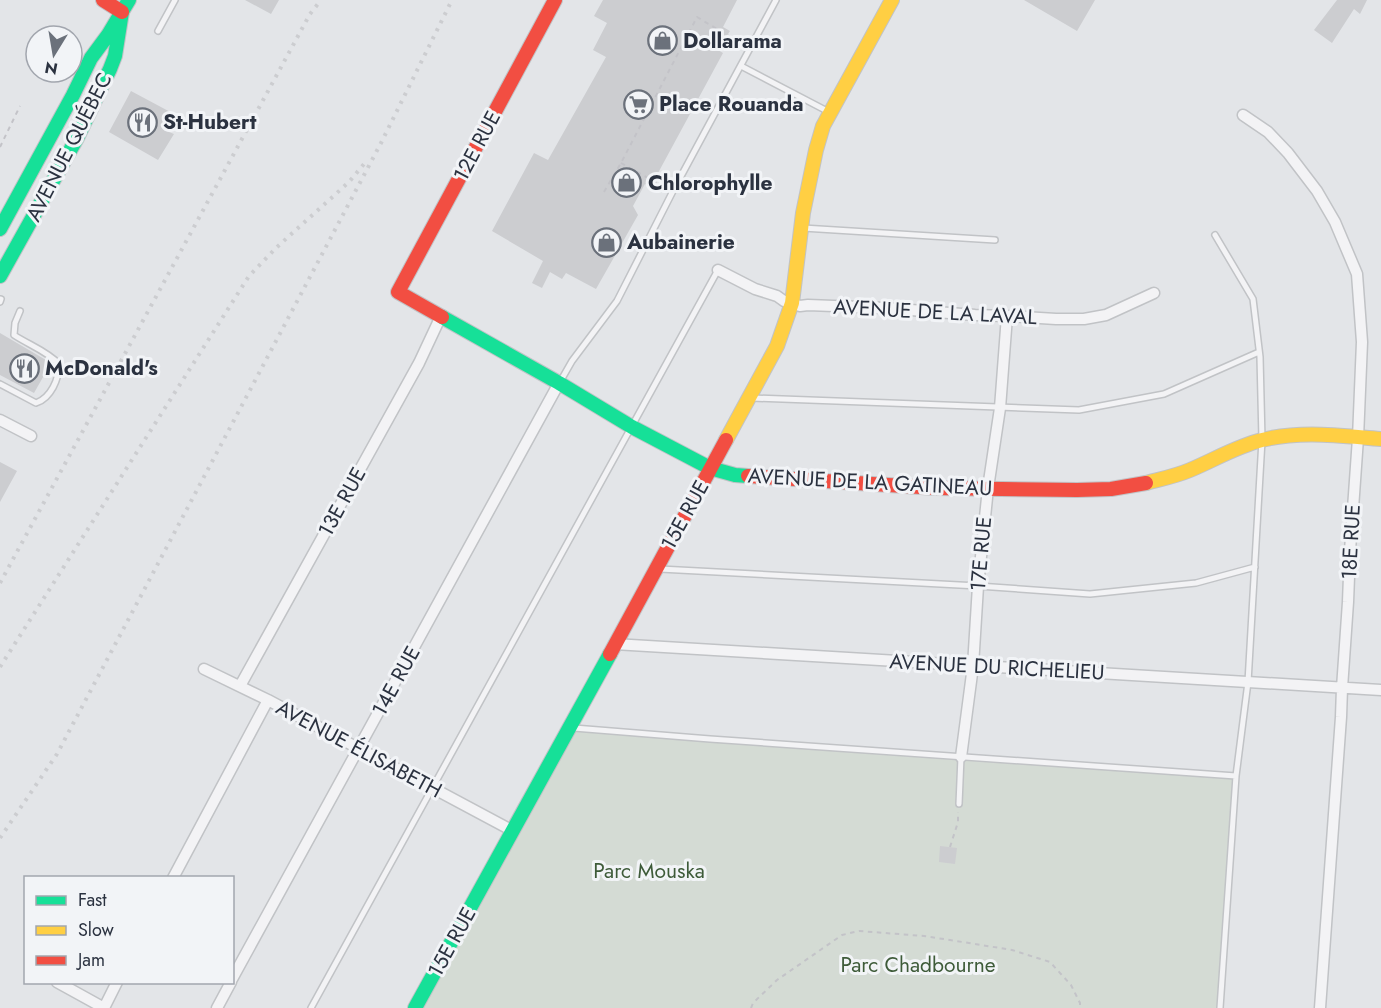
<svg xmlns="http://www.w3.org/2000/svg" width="1381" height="1008" font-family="Jost,sans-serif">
	<rect width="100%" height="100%" fill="#e3e5e8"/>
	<path fill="#d4dbd4" d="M 570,728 L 1236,776 L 1220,1008 L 415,1008 Z"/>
	<path fill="#cccdd0" d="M 245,0 L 279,0 L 271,14 Z
		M 603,0 L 737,0 L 723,27 L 730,31 L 718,50 L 723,53 L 658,173 L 659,174 L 652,188 L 645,184 L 633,206 L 638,215 L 596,289 L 566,273 L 562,279 L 550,272 L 542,288 L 532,283 L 543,261 L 492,231 L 534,153 L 548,160 L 606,57 L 593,50 L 607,23 L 594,16 Z
		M 1024,0 L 1095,0 L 1077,31 Z
		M 1337,0 L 1367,0 L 1360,14 L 1354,9 L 1332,43 L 1314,30 Z
		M 131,91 L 174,114 L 164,130 L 174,134 L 158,160 L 109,132 Z
		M 0,333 L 51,363 L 34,393 L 0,375 Z
		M 0,462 L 17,471 L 0,502 Z
		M 940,846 L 957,848 L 955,864 L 939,862 Z"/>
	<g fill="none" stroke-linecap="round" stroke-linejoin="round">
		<defs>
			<path id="lane" d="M 158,31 L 175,0
				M 741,66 L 829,112
				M 803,228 L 995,240
				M 1215,235 L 1253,299 L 1260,357 L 1262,440 L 1248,682 L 1236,776 L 1220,1008
				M 0,302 L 1,299
				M 560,382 L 572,361 L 617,301 L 673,191 L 776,0
				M 0,384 L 36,403 C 51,398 59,379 59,364 C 47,351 29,345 14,335 L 15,323 L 20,311
				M 752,398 L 1079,410 L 1164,394 L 1259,352
				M 660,569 L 978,586 L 1090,594 L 1196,583 L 1255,567
				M 574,728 L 710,739 L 1236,776
				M 959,804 L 961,757
				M 311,1008 L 718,270"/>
			<path id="street" d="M 1243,115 L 1268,132 L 1288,153 L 1317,191 L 1335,222 L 1357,274 L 1362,342 L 1358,438 L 1350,551 L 1348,602 L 1342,688 L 1341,717 L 1320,1008
				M 718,270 L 755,289 L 777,296 L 784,301 L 800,306 L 808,305 L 885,308 L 975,315 L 1007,316 L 1056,319 L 1084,319 L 1106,315 L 1154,293
				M 0,420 L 31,436
				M 614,644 L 1381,690
				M 204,669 L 268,700 L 513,831
				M 240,686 L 419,363 L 441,316
				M 961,757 L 973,666 L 978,586 L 988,488 L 1000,408 L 1007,316
				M 173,878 L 268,700
				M 232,979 L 559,383
				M 57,982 L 104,1008 L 117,982
				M 217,1008 L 231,982"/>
			<path id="fast" d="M 0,229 L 73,95 L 91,58 L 108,35 L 129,0
				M 0,276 L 77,138 L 110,69 L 115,56 L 122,12
				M 442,317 L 559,383 L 632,427 L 710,468 L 735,475 L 748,476
				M 415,1008 L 610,654"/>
			<path id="slow" d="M 726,440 L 777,346 L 792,303 L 803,213 L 816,150 L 823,126 L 892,0
				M 1146,483 C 1161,479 1176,476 1190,470 C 1214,460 1237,446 1262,440 C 1301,430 1342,436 1381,439"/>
			<path id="jam" d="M 103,0 L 122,12
				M 442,317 L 398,292 L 555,0
				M 748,476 L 936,488 L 1077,490 L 1111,489 L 1146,483
				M 610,654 L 726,440"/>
		</defs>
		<use href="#lane" stroke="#c1c3c6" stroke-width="8"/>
		<use href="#street" stroke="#c1c3c6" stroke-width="13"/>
		<use href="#fast" stroke="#c1c3c6" stroke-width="16"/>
		<use href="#slow" stroke="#c1c3c6" stroke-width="16"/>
		<use href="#jam" stroke="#c1c3c6" stroke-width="16"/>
		<path stroke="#c3c3c8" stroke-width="2" stroke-dasharray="4.5 4.5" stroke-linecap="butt" d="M 0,147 L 20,106
			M 621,163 L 666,188
			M 604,192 L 621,163 L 697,17 L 742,44
			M 950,847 L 958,822 L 958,812
			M 751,1008 L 753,1003 L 777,980 L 842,935 L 859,931 L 924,936 L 969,943 L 1012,950 L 1050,962 L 1071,985 L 1080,1003 L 1080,1008"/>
		<use href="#lane" stroke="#f3f3f5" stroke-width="5"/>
		<use href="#street" stroke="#f3f3f5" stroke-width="10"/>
		<use href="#fast" stroke="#16e098" stroke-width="14"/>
		<use href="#slow" stroke="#ffcf43" stroke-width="14"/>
		<use href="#jam" stroke="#f24e42" stroke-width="14"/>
		<path stroke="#cccdd0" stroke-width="4" stroke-dasharray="3 6" stroke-linecap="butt" d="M 0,583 L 310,14 L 321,0
			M 0,667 L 249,276 L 277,247 L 349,182 L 364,164
			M 0,838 L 57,754 L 381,143 L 452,0"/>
	</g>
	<defs>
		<symbol id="shop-ring" viewBox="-11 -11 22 22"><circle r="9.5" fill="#f2f4f7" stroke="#6b717b" stroke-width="1.5"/><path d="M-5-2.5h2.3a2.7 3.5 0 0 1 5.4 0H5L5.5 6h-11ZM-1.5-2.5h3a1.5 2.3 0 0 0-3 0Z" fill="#6b717b"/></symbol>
		<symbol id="supermarket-ring" viewBox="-11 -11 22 22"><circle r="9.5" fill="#f2f4f7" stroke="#6b717b" stroke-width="1.5"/><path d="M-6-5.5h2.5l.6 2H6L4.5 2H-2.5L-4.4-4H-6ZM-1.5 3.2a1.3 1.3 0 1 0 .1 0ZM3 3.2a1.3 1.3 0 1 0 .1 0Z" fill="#6b717b"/></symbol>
		<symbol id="restaurant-ring" viewBox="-11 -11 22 22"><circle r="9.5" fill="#f2f4f7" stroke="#6b717b" stroke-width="1.5"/><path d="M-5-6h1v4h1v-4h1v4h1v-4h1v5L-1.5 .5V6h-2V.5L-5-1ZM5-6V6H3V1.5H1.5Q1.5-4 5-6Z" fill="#6b717b"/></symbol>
	</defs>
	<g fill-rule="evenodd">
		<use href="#shop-ring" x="646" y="24" width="33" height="33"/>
		<use href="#supermarket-ring" x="622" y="88" width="33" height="33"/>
		<use href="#restaurant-ring" x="126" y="106" width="33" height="33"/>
		<use href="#shop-ring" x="610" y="166" width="33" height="33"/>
		<use href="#shop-ring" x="590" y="226" width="33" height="33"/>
		<use href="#restaurant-ring" x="8" y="352" width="33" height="33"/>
	</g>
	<g text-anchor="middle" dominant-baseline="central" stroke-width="6" stroke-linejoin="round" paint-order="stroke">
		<g font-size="21" font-weight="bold" fill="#2b3240" stroke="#f2f4f7" text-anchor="start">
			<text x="683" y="41">Dollarama</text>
			<text x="659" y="104">Place Rouanda</text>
			<text x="163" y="122">St-Hubert</text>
			<text x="648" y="183">Chlorophylle</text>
			<text x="627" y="242">Aubainerie</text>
			<text x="45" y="368">McDonald's</text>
		</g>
		<g font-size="21" fill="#2b3240" stroke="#f2f4f7">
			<text transform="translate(477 146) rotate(-62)">12E RUE</text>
			<text transform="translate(69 147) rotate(-63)">AVENUE QUÉBEC</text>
			<text transform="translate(935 312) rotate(3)">AVENUE DE LA LAVAL</text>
			<text transform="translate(870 482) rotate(3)">AVENUE DE LA GATINEAU</text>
			<text transform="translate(342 502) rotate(-61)">13E RUE</text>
			<text transform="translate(685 515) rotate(-61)">15E RUE</text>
			<text transform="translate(1351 542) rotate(-87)">18E RUE</text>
			<text transform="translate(981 554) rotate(-85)">17E RUE</text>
			<text transform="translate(997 667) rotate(3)">AVENUE DU RICHELIEU</text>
			<text transform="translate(396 681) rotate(-61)">14E RUE</text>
			<text transform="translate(359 749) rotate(28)">AVENUE ÉLISABETH</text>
			<text transform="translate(452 942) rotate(-61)">15E RUE</text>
		</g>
		<g font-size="21" fill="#3e5b39" stroke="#f2f4f7">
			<text x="649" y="871">Parc Mouska</text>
			<text x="918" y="965">Parc Chadbourne</text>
		</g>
	</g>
	<rect x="24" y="876" width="210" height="108" fill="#f2f4f7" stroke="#a2a6ae" stroke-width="1.5"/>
	<rect x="36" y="896" width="30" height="9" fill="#16e098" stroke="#a2a6ae" stroke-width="1.5"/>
	<text x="78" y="906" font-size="18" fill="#2b3240">Fast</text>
	<rect x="36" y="926" width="30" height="9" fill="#ffcf43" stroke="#a2a6ae" stroke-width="1.5"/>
	<text x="78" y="936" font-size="18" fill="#2b3240">Slow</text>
	<rect x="36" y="956" width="30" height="9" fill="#f24e42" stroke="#a2a6ae" stroke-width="1.5"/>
	<text x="78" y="966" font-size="18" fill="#2b3240">Jam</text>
	<g transform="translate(54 54) rotate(191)"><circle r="28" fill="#f2f4f7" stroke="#a2a6ae" stroke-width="1.5"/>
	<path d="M0-4.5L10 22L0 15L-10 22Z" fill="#6b717b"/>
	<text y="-9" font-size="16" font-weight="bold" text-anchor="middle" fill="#2b3240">N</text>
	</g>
</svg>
